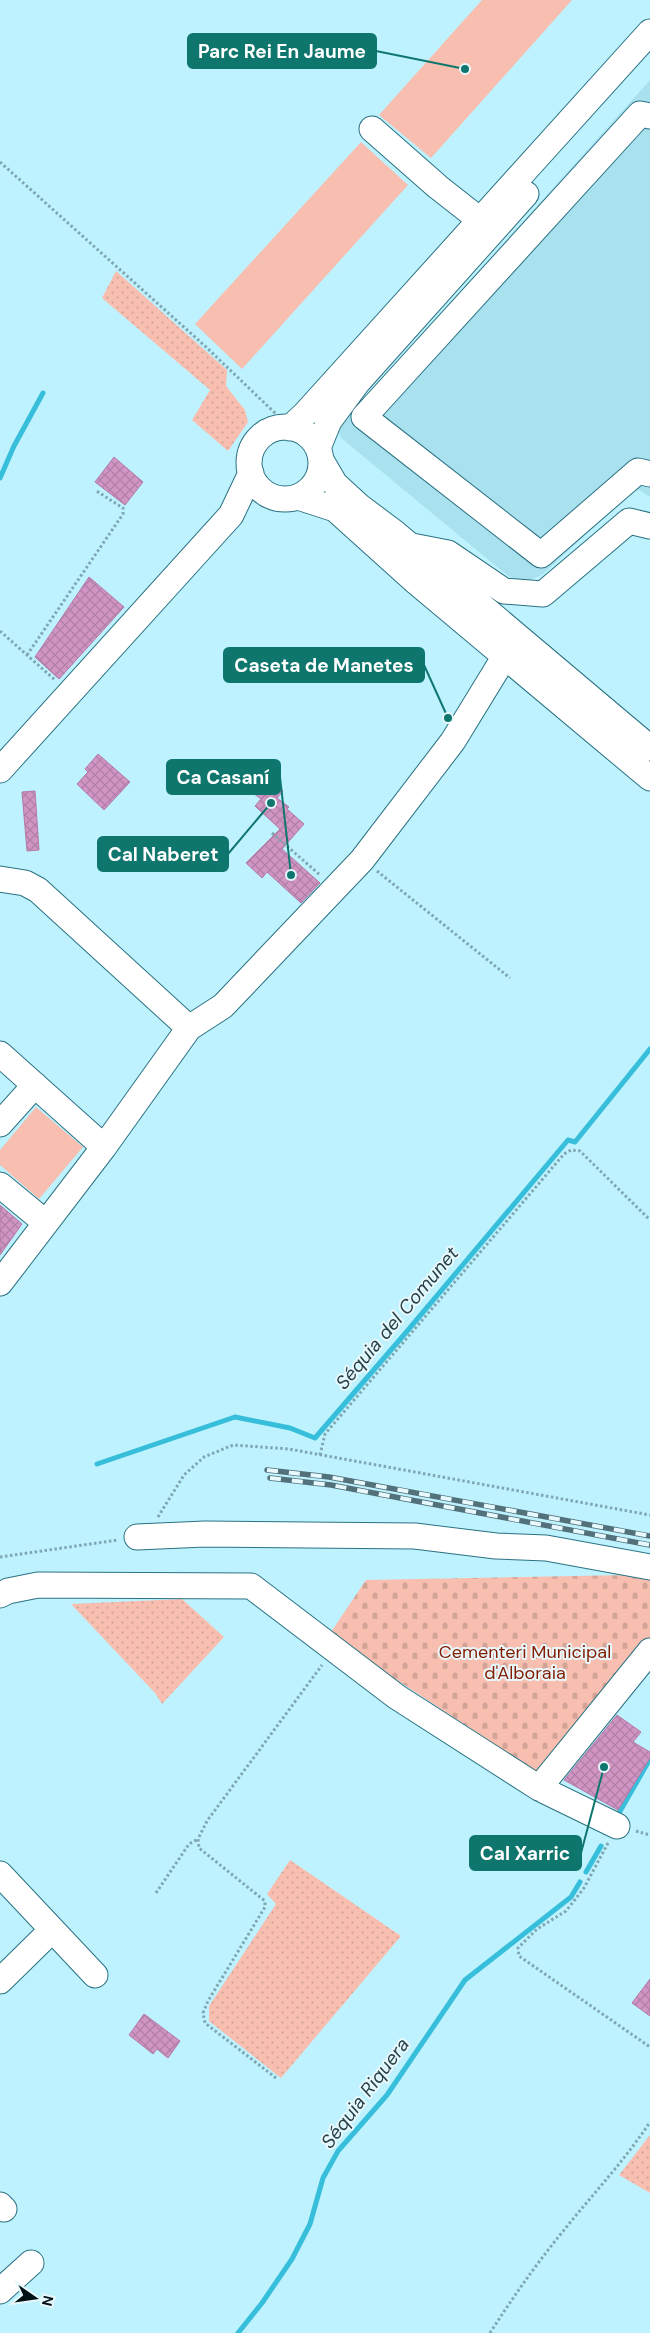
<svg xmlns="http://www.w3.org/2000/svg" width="650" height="2333" font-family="'DM Sans',sans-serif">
	<defs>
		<pattern id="grass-dots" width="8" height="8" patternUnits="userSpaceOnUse" patternTransform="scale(1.25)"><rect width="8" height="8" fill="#f8bfb0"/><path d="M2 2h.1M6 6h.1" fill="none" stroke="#d3a397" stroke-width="1.8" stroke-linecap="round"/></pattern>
		<pattern id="cemetery-stones" width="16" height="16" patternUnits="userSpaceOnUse" patternTransform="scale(1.25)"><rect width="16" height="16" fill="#f8bfb0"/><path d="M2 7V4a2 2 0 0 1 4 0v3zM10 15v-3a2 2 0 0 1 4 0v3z" fill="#d3a397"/></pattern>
		<pattern id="building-cross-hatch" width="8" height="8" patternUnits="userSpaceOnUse" patternTransform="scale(1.25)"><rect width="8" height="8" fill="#d095c3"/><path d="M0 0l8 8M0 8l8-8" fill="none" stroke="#b17fa7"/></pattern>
	</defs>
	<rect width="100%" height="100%" fill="#bef2ff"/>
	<path fill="#a9e1ef" d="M 650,80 L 650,495 L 648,496 L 640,490 L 633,491 L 542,575 L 530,580 L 519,580 L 508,576 L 340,437 L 339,429 L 342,423 Z"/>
	<path fill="url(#grass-dots)" d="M 116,271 L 227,370 L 226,386 L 245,410 L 248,422 L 228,451 L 192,420 L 210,390 L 102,298 Z
		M 182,1599 L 224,1637 L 162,1704 L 155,1693 L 71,1604 Z
		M 290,1860 L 401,1936 L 281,2078 L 209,2021 L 209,2006 L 276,1904 L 267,1894 Z
		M 650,2135 L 650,2193 L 619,2175 Z"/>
	<path fill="url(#cemetery-stones)" d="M 628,1575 L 650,1578 L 650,1644 L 542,1776 L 329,1635 L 366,1580 Z"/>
	<path fill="#f8bfb0" d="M 482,0 L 572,0 L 431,158 L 379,115 Z
		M 361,142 L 408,185 L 242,369 L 195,324 Z
		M 36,1107 L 83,1147 L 39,1199 L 0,1165 L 0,1150 Z"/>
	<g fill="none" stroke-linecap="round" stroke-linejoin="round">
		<path stroke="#36beda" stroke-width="5" d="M 0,478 L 14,446 L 43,393
			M 97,1464 L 235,1417 L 290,1428 L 315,1438 L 403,1336 L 568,1140 L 575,1142 L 650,1049
			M 619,1813 L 650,1759
			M 586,1872 L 601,1846
			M 238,2333 L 262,2303 L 292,2259 L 310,2224 L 323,2178 L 338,2151 L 387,2095 L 465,1980 L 571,1897 L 580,1882"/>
	</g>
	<path fill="url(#building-cross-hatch)" stroke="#b37aa7" d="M 114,457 L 143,482 L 125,505 L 95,482 Z
		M 89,577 L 124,607 L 59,679 L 35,657 Z
		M 98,754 L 130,782 L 104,810 L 77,784 L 88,772 L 85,769 Z
		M 266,779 L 283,791 L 277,798 L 289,807 L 287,809 L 304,824 L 282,849 L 320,883 L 301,903 L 267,872 L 262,878 L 246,863 L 280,829 L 255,806 L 261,799 L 253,793 Z
		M 35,791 L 39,850 L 27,851 L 22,792 Z
		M 0,1205 L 22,1224 L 0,1255 Z
		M 617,1715 L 641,1732 L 633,1742 L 650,1752 L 650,1758 L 618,1810 L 564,1780 Z
		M 650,1979 L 650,2016 L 632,2003 Z
		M 144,2014 L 180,2041 L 168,2058 L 157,2049 L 153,2054 L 129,2035 Z"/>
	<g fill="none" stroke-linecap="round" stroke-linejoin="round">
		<defs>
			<path id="minor" d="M 650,116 L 640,114 L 364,417 L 541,555 L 638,471 L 650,474
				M 372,129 L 438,187 L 480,220
				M249 463a36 36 0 1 1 72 0a36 36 0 1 1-72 0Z
				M 290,428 L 305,414 L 650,32
				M 318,448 L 329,421 L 357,383 L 526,194
				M 321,460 L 335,484 L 359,506 L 395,533 L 650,748
				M 298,497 L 335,509 L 416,582 L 650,778
				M 412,546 L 448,553 L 504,591 L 543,594 L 629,521 L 650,526
				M 0,770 L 231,515 L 251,473
				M 0,879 L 25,883 L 38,890 L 189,1028
				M 0,1054 L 104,1147
				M 0,1124 L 35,1085
				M 0,1185 L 46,1223
				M 0,1283 L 104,1147 L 189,1028 L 223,1006 L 362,860 L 453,741 L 505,656
				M 137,1537 L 205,1534 L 415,1536 L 496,1546 L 546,1548 L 650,1567
				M 0,1595 L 8,1591 L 38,1585 L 251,1586 L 397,1697 L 539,1788 L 617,1826
				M 539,1788 L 650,1651
				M 0,1874 L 95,1975
				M 0,1981 L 52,1930
				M 0,2205 L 4,2209
				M 0,2291 L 31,2263"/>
		</defs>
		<use href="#minor" stroke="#2a7282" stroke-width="27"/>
		<path stroke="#7fa7b2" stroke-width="3" stroke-dasharray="2.5 2.5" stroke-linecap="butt" d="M 0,162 L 205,346 L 276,414
			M 0,631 L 55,680
			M 27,655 L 123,514 L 123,508 L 95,490
			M 272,833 L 320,875
			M 377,871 L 510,978
			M 320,1455 L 325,1434 L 564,1154 L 571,1150 L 580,1151 L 649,1219
			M 158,1517 L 184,1475 L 204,1457 L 233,1445 L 289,1449 L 650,1515
			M 0,1557 L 118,1540
			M 636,1831 L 650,1835
			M 608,1843 L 584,1888 L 566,1911 L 537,1929 L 518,1948 L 519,1956 L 650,2047
			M 156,1893 L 189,1844 L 198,1839
			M 276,2078 L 205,2023 L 203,2013 L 208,2001 L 265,1907 L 265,1901 L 199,1848 L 198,1839 L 207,1821 L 322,1665
			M 490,2333 C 513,2297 537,2263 564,2230 C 593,2194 625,2160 650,2122"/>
		<use href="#minor" stroke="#fff" stroke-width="25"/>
		<defs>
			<path id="rail" d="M 267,1470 L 329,1477 L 650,1536
				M 270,1478 L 331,1485 L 650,1545"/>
		</defs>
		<use href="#rail" stroke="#52717a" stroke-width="5.5"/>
		<use href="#rail" stroke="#e8f9fd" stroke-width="4" stroke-dasharray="11" stroke-linecap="butt"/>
	</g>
	<g text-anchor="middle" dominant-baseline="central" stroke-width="4" stroke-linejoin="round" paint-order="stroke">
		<g font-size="18" fill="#831c00" stroke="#e8f9fd">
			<text x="525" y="1652">Cementeri Municipal<tspan x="525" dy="21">d'Alboraia</tspan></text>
		</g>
		<g font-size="19" font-style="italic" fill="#264148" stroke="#e8f9fd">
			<text transform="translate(397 1318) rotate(-50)">Séquia del Comunet</text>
			<text transform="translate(365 2093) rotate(-53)">Séquia Riquera</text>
		</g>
	</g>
	<path fill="none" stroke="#0f766e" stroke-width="2" d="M465 69L376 51M448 718L424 665M291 875L280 777M271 803L228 854M604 1767L581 1853"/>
	<g fill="#0f766e" stroke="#e8f9fd" stroke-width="2">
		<circle cx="465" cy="69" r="5"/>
		<circle cx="448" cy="718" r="5"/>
		<circle cx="291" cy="875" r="5"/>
		<circle cx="271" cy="803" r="5"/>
		<circle cx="604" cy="1767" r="5"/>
	</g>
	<g fill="#0f766e" stroke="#0f766e" stroke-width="2">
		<rect x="188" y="34" width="188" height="34" rx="5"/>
		<rect x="224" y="648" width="200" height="34" rx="5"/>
		<rect x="167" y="760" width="113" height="34" rx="5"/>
		<rect x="98" y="837" width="130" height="34" rx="5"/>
		<rect x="470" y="1836" width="111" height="34" rx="5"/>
	</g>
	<g font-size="19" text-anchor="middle" font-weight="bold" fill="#fff">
		<text x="282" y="58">Parc Rei En Jaume</text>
		<text x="324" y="672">Caseta de Manetes</text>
		<text x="223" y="784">Ca Casaní</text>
		<text x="163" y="861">Cal Naberet</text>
		<text x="525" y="1860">Cal Xarric</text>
	</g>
	<g transform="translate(35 2298) rotate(103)" stroke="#e8f9fd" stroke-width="4" paint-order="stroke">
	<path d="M0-4L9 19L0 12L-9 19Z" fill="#011116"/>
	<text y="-8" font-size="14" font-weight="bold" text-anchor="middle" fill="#011116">N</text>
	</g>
</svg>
